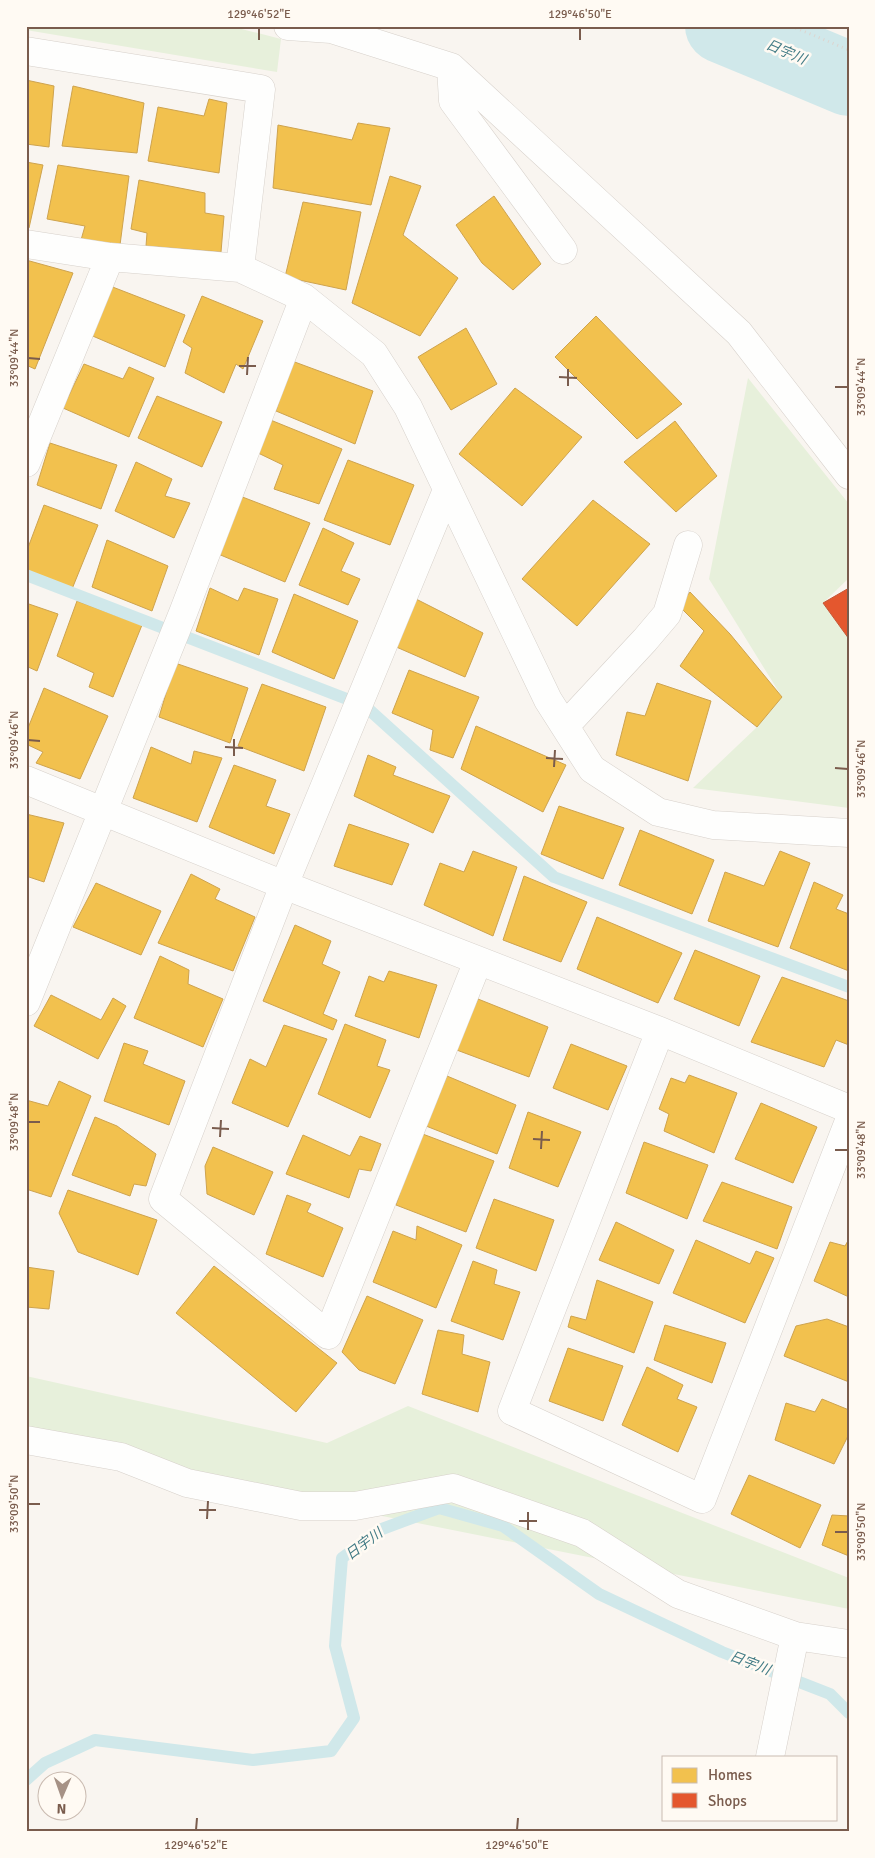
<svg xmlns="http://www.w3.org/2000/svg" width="875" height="1858" font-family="Signika,'Noto Sans JP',sans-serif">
	<rect width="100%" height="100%" fill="#f9f5f0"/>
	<path fill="#e7f0db" d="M 26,26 L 230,26 L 281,39 L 277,72 L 26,30 Z
		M 748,378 L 849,504 L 849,578 L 823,603 L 849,639 L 849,808 L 693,788 L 757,727 L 782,697 L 709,579 Z
		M 26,1376 L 327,1443 L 408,1406 L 849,1578 L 849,1609 L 26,1445 Z"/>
	<path fill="#f2c14e" stroke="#cea34e" d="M 26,80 L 54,86 L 49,147 L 26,144 Z
		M 73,86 L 144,103 L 137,153 L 62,146 Z
		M 209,99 L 227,103 L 219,173 L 148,161 L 158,107 L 204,116 Z
		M 358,123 L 390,128 L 371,205 L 273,188 L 278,125 L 352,140 Z
		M 26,162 L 43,165 L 29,228 L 26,227 Z
		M 58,165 L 129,176 L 120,245 L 81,240 L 85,226 L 47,219 Z
		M 390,176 L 421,186 L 403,235 L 458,278 L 420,336 L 352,303 Z
		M 139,180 L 205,193 L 205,213 L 224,216 L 221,252 L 146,246 L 147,233 L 131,229 Z
		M 494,196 L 541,264 L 513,290 L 482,263 L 456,225 Z
		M 303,202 L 361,212 L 346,290 L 285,277 Z
		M 26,260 L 73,273 L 35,369 L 26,365 Z
		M 110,286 L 185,315 L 165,367 L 88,334 Z
		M 202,296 L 263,321 L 243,369 L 236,364 L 224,393 L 185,373 L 192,348 L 183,342 Z
		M 596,316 L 682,404 L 637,439 L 555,357 Z
		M 466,328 L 497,384 L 451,410 L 418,357 Z
		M 292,361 L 373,391 L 355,444 L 276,411 Z
		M 84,364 L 123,379 L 129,367 L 154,378 L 129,437 L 63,408 Z
		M 515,388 L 582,437 L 522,506 L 459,454 Z
		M 157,396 L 222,422 L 202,467 L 138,438 Z
		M 268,419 L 342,449 L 319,504 L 274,489 L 283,465 L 256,452 Z
		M 675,421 L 717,476 L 676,512 L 624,462 Z
		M 50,443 L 117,465 L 101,509 L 37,485 Z
		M 348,460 L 414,485 L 390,545 L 324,520 Z
		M 136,462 L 172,479 L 165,496 L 190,503 L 174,538 L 115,511 Z
		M 232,493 L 310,523 L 285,582 L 211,551 Z
		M 593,500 L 650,544 L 577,626 L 522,579 Z
		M 44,505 L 98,525 L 72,589 L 26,570 L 26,553 Z
		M 323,528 L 354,543 L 341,571 L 360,579 L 348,605 L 299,585 Z
		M 107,540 L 168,566 L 152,611 L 92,587 Z
		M 210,588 L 238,601 L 244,588 L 278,599 L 259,655 L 196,631 Z
		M 690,592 L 730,634 L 782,697 L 757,727 L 680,666 L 704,631 L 679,606 Z
		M 294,594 L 358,621 L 334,679 L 272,652 Z
		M 416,599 L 483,633 L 465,677 L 394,646 Z
		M 77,601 L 142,625 L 113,697 L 89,687 L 94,673 L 57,656 Z
		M 26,603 L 58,614 L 37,671 L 26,666 Z
		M 175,663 L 248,688 L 230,743 L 159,717 Z
		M 409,670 L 479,697 L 453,758 L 430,750 L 433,730 L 392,713 Z
		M 657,683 L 711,701 L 688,781 L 616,755 L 627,712 L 645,716 Z
		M 262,684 L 326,707 L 304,771 L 238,746 Z
		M 44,688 L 108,716 L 80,779 L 36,763 L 43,752 L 26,744 L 26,733 Z
		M 476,726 L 566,765 L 543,812 L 461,769 Z
		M 151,747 L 191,764 L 194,751 L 222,758 L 197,822 L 133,798 Z
		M 368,755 L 396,767 L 393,775 L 450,796 L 433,833 L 354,796 Z
		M 234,765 L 276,780 L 266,806 L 290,814 L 274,854 L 209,827 Z
		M 559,806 L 624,828 L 603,879 L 541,854 Z
		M 26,814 L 64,823 L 44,882 L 26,876 Z
		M 349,824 L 409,844 L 392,885 L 334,866 Z
		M 640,830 L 714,860 L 692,914 L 619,885 Z
		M 473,851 L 517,867 L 493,936 L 424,905 L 440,863 L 464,872 Z
		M 780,851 L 810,863 L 778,947 L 708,921 L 725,872 L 764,886 Z
		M 191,874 L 220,889 L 215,899 L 255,917 L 233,971 L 158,943 Z
		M 524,876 L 587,902 L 561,962 L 503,940 Z
		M 814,882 L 843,895 L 836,909 L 849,914 L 849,971 L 790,948 Z
		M 96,883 L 161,911 L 141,955 L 73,927 Z
		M 597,917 L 682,953 L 658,1003 L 577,969 Z
		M 295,925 L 331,941 L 322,964 L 340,972 L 323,1014 L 337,1020 L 333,1030 L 263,1001 Z
		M 695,950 L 760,976 L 739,1026 L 674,999 Z
		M 160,956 L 189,970 L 188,984 L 223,999 L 203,1047 L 134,1018 Z
		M 389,971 L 437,985 L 419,1038 L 355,1016 L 369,976 L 384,982 Z
		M 782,977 L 849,1001 L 849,1045 L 836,1040 L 824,1067 L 751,1042 Z
		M 51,995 L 101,1020 L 113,998 L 126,1006 L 98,1059 L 34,1026 Z
		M 478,999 L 548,1027 L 529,1077 L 454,1049 Z
		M 345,1024 L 386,1040 L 377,1066 L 390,1070 L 370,1118 L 318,1094 Z
		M 284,1025 L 327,1039 L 288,1127 L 232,1103 L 250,1059 L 266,1067 Z
		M 124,1043 L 148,1051 L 143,1064 L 185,1081 L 169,1125 L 104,1101 Z
		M 571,1044 L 627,1066 L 608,1110 L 553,1088 Z
		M 689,1075 L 737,1093 L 714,1153 L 664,1131 L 669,1114 L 659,1109 L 671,1078 L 685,1083 Z
		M 447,1076 L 516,1105 L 497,1154 L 426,1126 Z
		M 59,1081 L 91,1096 L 51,1197 L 26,1189 L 26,1100 L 48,1106 Z
		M 761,1103 L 817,1127 L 793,1183 L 735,1159 Z
		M 528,1112 L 581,1132 L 558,1187 L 509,1168 Z
		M 95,1117 L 117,1126 L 156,1154 L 146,1186 L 134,1184 L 130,1196 L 72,1175 Z
		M 420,1133 L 494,1161 L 466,1232 L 396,1205 Z
		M 303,1135 L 350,1156 L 360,1136 L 381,1144 L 371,1171 L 359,1169 L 349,1198 L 286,1174 Z
		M 644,1142 L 708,1165 L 687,1219 L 626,1193 Z
		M 213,1147 L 273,1172 L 254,1215 L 207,1194 L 205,1166 Z
		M 722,1182 L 792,1207 L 777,1249 L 703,1221 Z
		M 68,1190 L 157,1220 L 138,1275 L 78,1252 L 59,1213 Z
		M 287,1195 L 311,1204 L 307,1212 L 343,1228 L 323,1277 L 266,1254 Z
		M 494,1199 L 554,1220 L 536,1271 L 476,1248 Z
		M 616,1222 L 674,1250 L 659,1284 L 599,1260 Z
		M 417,1226 L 462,1245 L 436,1308 L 373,1282 L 393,1231 L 416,1240 Z
		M 849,1239 L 849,1297 L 814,1281 L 830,1242 L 845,1246 Z
		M 696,1240 L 750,1264 L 756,1251 L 774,1258 L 745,1323 L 673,1293 Z
		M 473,1261 L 497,1270 L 494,1284 L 520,1292 L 503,1340 L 451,1321 Z
		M 214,1266 L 337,1363 L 296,1412 L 176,1313 Z
		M 26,1267 L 54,1271 L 49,1309 L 26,1307 Z
		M 597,1280 L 653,1302 L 634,1353 L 568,1327 L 571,1316 L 586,1320 Z
		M 367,1296 L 423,1320 L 395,1384 L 359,1370 L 342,1352 Z
		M 827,1319 L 849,1327 L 849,1382 L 784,1356 L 796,1326 Z
		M 665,1325 L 726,1343 L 712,1383 L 654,1360 Z
		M 438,1330 L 464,1335 L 462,1354 L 490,1362 L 478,1412 L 422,1394 Z
		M 568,1348 L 623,1366 L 603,1421 L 549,1401 Z
		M 647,1367 L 683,1385 L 677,1399 L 697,1407 L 678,1452 L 622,1425 Z
		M 822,1399 L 849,1410 L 849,1434 L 834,1464 L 775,1440 L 786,1403 L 815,1412 Z
		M 749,1475 L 821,1505 L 800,1548 L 731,1514 Z
		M 832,1515 L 849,1516 L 849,1556 L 822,1545 Z"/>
	<path fill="#e4572e" stroke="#c45837" d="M 849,588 L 849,639 L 823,603 Z"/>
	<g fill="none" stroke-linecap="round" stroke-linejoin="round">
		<path stroke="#d0e8ea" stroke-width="12" d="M 26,575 L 365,706 L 554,877 L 849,987
			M 26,1780 L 45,1763 L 95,1740 L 253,1760 L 331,1751 L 354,1718 L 335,1646 L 342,1558 L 382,1529 L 439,1508 L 503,1526 L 599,1594 L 722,1652 L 830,1694 L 849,1713"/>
		<path stroke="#d0e8ea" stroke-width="74" d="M 722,26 L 849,79"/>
		<defs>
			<path id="street" d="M 288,26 L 331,29 L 451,67 L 739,333 L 849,475
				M 26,51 L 261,89 L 240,268
				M 451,67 L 453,101 L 563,250
				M 26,244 L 110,257 L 240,268 L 304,298 L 374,354 L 408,407 L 548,700 L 592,769 L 658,812 L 713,825 L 849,833
				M 26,463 L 110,257
				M 447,490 L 284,885 L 163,1199 L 328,1335 L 478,961
				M 565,726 L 645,640 L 667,614 L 688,545
				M 26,780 L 284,885 L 660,1031 L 849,1109
				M 26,1002 L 183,613 L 304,298
				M 660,1031 L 512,1411 L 702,1499 L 849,1121
				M 26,1440 L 121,1457 L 187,1483 L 301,1506 L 355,1506 L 453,1488 L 582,1533 L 678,1594 L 795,1636 L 849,1644
				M 770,1757 L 795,1636"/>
		</defs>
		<use href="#street" stroke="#d7d1cb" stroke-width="29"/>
		<path stroke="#dcd5d0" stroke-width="3" stroke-dasharray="1 4" stroke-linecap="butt" d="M 791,26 L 849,50"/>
		<use href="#street" stroke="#fefefd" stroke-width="28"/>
	</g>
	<path fill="none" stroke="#7a5c4d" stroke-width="2" d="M 259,40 L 259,28M 580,40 L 580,28M 28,358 L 40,359M 239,366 L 256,366M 247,375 L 248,357M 559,377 L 577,378M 568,386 L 568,369M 835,387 L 848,387M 28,740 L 40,741M 225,747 L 243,748M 234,756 L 234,739M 546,758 L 563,759M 554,767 L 555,750M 835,768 L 848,769M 28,1122 L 40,1122M 212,1128 L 229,1129M 220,1137 L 221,1120M 533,1139 L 550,1140M 541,1149 L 542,1131M 835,1150 L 848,1150M 28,1504 L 40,1504M 199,1510 L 216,1510M 207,1519 L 208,1501M 519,1521 L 537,1521M 528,1530 L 528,1512M 835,1532 L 848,1532M 196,1830 L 197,1818M 517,1830 L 518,1818"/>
	<g text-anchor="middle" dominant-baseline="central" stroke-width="5" stroke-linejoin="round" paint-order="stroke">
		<g font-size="14" font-style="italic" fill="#437c86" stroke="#fffaf3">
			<text transform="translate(786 52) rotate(23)">日宇川</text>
			<text transform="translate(364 1544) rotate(-37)">日宇川</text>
			<text transform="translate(750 1663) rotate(21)">日宇川</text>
		</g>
	</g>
	<rect width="875" height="1858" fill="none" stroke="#fffaf3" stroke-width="55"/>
	<rect x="662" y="1756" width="175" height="65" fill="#fffaf3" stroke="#cabbb1"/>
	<rect x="672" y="1768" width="25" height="15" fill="#f2c14e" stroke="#cabbb1"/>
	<text x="708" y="1780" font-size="15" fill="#7a5c4d">Homes</text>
	<rect x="672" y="1793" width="25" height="15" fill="#e4572e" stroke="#cabbb1"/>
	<text x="708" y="1806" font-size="15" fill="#7a5c4d">Shops</text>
	<g transform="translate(62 1796) rotate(182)"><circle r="24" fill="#fffaf3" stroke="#cabbb1"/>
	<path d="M0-4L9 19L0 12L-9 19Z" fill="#a69286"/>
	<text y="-8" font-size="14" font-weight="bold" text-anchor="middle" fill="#7a5c4d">N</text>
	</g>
	<rect x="28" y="28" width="820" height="1802" fill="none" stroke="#7a5c4d" stroke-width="2"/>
	<g font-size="12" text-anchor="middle" fill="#7a5c4d">
		<text x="259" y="18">129°46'52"E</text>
		<text x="580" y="18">129°46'50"E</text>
		<text transform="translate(14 358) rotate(-90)" y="4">33°09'44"N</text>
		<text transform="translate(861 387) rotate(-90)" y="4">33°09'44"N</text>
		<text transform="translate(14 740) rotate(-90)" y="4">33°09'46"N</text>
		<text transform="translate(861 769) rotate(-90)" y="4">33°09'46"N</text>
		<text transform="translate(14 1122) rotate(-90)" y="4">33°09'48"N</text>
		<text transform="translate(861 1150) rotate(-90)" y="4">33°09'48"N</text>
		<text transform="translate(14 1504) rotate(-90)" y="4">33°09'50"N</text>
		<text transform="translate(861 1532) rotate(-90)" y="4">33°09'50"N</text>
		<text x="196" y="1849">129°46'52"E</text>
		<text x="517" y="1849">129°46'50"E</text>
	</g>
</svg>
